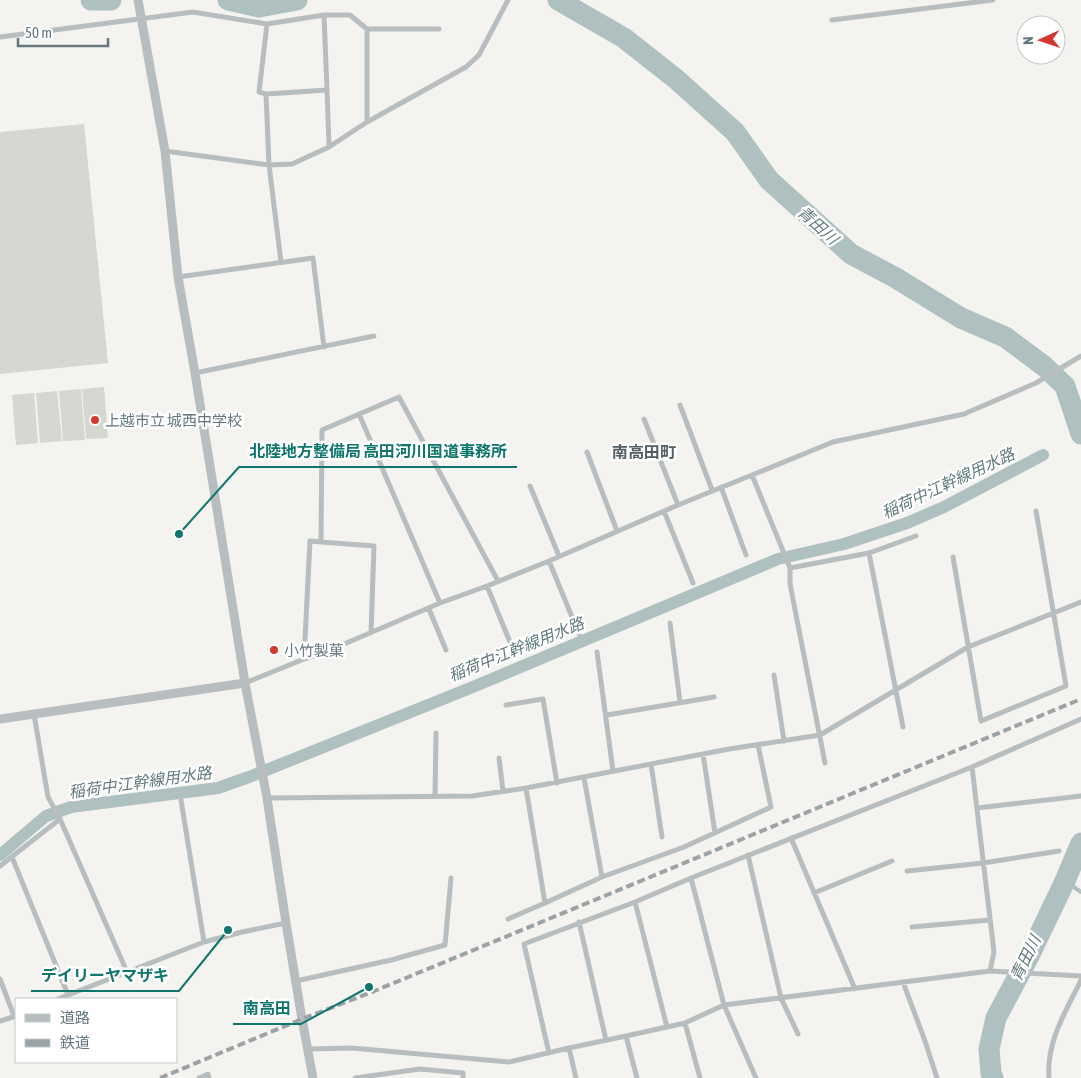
<svg xmlns="http://www.w3.org/2000/svg" width="1081" height="1078" font-family="'Asap Condensed','Noto Sans JP',sans-serif">
	<rect width="100%" height="100%" fill="#f4f3f0"/>
	<path fill="#d4d8d0" d="M 84,124 L 108,363 L 0,374 L 0,132 Z
		M 104,387 L 108,438 L 86,439 L 82,389 Z
		M 81,389 L 85,440 L 63,441 L 59,391 Z
		M 57,391 L 62,441 L 40,443 L 36,393 Z
		M 34,393 L 38,443 L 16,445 L 12,395 Z"/>
	<g fill="none" stroke-linecap="round" stroke-linejoin="round">
		<path stroke="#afc0c0" stroke-width="4" d="M 1072,407 L 1081,405
			M 1065,881 L 1081,892"/>
		<path stroke="#afc0c0" stroke-width="12" d="M 0,855 L 46,816 L 71,807 L 218,788 L 249,777 L 468,689 L 778,559 L 844,544 L 907,523 L 944,507 L 1043,455"/>
		<path stroke="#afc0c0" stroke-width="21" d="M 91,0 L 111,0
			M 228,0 L 259,7 L 297,0
			M 558,0 L 624,38 L 676,79 L 735,132 L 769,180 L 851,254 L 896,278 L 961,318 L 1005,337 L 1044,366 L 1065,386 L 1081,434
			M 993,1078 L 991,1073 L 989,1049 L 996,1018 L 1030,954 L 1065,881 L 1081,843"/>
		<path stroke="#b8bec0" stroke-width="5" d="M 324,15 L 350,15 L 367,29 L 367,122
			M 832,20 L 993,0
			M 367,29 L 439,29
			M 0,37 L 193,12 L 267,24
			M 266,94 L 259,92 L 267,24 L 324,15 L 327,90
			M 165,151 L 269,165 L 292,164 L 329,147 L 367,122 L 466,67 L 479,55 L 508,0
			M 281,262 L 269,165 L 266,94 L 327,90 L 329,147
			M 178,277 L 313,258 L 324,347
			M 195,373 L 374,336
			M 680,405 L 712,490
			M 359,414 L 440,603
			M 644,419 L 678,505
			M 587,452 L 617,531
			M 752,475 L 833,442 L 964,414 L 1036,383 L 1081,356
			M 530,486 L 559,556
			M 721,487 L 746,555
			M 664,511 L 693,583
			M 869,553 L 916,536
			M 953,557 L 981,721 L 1066,686 L 1036,511
			M 549,561 L 579,634
			M 487,586 L 510,642
			M 429,609 L 446,650
			M 670,623 L 680,702
			M 371,633 L 374,546 L 321,542 L 322,430 L 399,397 L 498,581
			M 597,652 L 613,771
			M 304,659 L 310,541 L 321,542
			M 774,675 L 784,741
			M 245,683 L 304,659 L 323,653 L 440,603 L 487,586 L 549,561 L 678,505 L 752,475 L 790,568
			M 506,705 L 543,699 L 557,783
			M 34,714 L 48,797 L 60,819 L 127,972
			M 607,715 L 714,697
			M 703,754 L 715,833
			M 499,758 L 503,791
			M 825,763 L 790,584 L 790,568 L 869,553 L 903,727
			M 651,764 L 662,837
			M 972,767 L 994,952 L 990,971
			M 435,796 L 436,733
			M 267,798 L 472,796 L 526,788 L 729,749 L 820,735 L 968,647 L 1081,602
			M 181,800 L 204,942
			M 977,808 L 1081,796
			M 791,838 L 855,989
			M 748,855 L 781,998 L 798,1034
			M 12,857 L 68,995
			M 0,866 L 60,819
			M 907,871 L 983,863 L 1059,851
			M 602,877 L 684,847 L 771,807 L 758,745
			M 691,878 L 724,1005 L 756,1078
			M 814,893 L 892,861
			M 635,902 L 667,1027
			M 545,903 L 602,877 L 584,778
			M 508,919 L 545,903 L 526,788
			M 579,922 L 606,1040
			M 912,927 L 990,920
			M 0,979 L 14,1016
			M 296,981 L 391,960 L 445,945 L 451,878
			M 903,982 L 925,1041 L 937,1078
			M 58,999 L 204,942 L 242,932 L 286,923
			M 0,1021 L 16,1016
			M 685,1023 L 724,1005 L 990,971 L 1081,976
			M 626,1036 L 685,1023 L 700,1078
			M 569,1048 L 576,1078
			M 308,1049 L 352,1048 L 509,1062 L 569,1048 L 626,1036 L 637,1078
			M 549,1053 L 524,944 L 635,902 L 691,878 L 972,767 L 1081,719
			M 199,1078 L 208,1074 L 209,1078
			M 355,1078 L 420,1069 L 463,1073 L 463,1078
			M 1049,1078 C 1046,1042 1066,1011 1081,980"/>
		<path stroke="#b8bec0" stroke-width="9" d="M 138,0 L 165,151 L 178,277 L 195,373 L 245,683 L 267,798 L 286,923 L 302,1019 L 313,1078
			M 0,719 L 245,683"/>
		<path stroke="#9ba3a6" stroke-width="4" stroke-dasharray="8 4" stroke-linecap="butt" d="M 160,1078 L 302,1019 L 372,992 L 1081,699"/>
	</g>
	<g fill="#d43630" stroke="#fff" stroke-width="2">
		<circle cx="95" cy="420" r="5"/>
		<circle cx="274" cy="650" r="5"/>
	</g>
	<g text-anchor="middle" dominant-baseline="central" stroke-width="5" stroke-linejoin="round" paint-order="stroke">
		<g font-size="15" fill="#65787f" stroke="#fff" text-anchor="start">
			<text x="105" y="420">上越市立 城西中学校</text>
			<text x="284" y="650">小竹製菓</text>
		</g>
		<g font-size="16" font-style="italic" fill="#617b7c" stroke="#fff">
			<text transform="translate(818 225) rotate(42)">青田川</text>
			<text transform="translate(948 483) rotate(-25)">稲荷中江幹線用水路</text>
			<text transform="translate(516 649) rotate(-22)">稲荷中江幹線用水路</text>
			<text transform="translate(140 782) rotate(-8)">稲荷中江幹線用水路</text>
			<text transform="translate(1025 958) rotate(-64)">青田川</text>
		</g>
		<g font-size="16" font-weight="bold" fill="#526065" stroke="#fff">
			<text x="644" y="452">南高田町</text>
		</g>
	</g>
	<path fill="none" stroke="#0f766e" stroke-width="2" d="M179 534L239 467H517M228 930L179 991H31M369 987L301 1024H233"/>
	<g fill="#0f766e" stroke="#fff" stroke-width="2">
		<circle cx="179" cy="534" r="5"/>
		<circle cx="228" cy="930" r="5"/>
		<circle cx="369" cy="987" r="5"/>
	</g>
	<g font-size="16" text-anchor="middle" font-weight="bold" fill="#0f766e" stroke="#fff" stroke-width="5" stroke-linejoin="round" paint-order="stroke">
		<text x="378" y="457">北陸地方整備局 高田河川国道事務所</text>
		<text x="105" y="981">デイリーヤマザキ</text>
		<text x="267" y="1014">南高田</text>
	</g>
	<rect x="15" y="998" width="162" height="65" fill="#ffffff" stroke="#c1c9cc"/>
	<rect x="25" y="1014" width="25" height="8" fill="#b8bec0" stroke="#c1c9cc"/>
	<text x="60" y="1023" font-size="15" fill="#65787f">道路</text>
	<rect x="25" y="1039" width="25" height="8" fill="#9ba3a6" stroke="#c1c9cc"/>
	<text x="60" y="1048" font-size="15" fill="#65787f">鉄道</text>
	<g transform="translate(1041 40) rotate(267)"><circle r="24" fill="#ffffff" stroke="#c1c9cc"/>
	<path d="M0-4L9 19L0 12L-9 19Z" fill="#d43630"/>
	<text y="-8" font-size="14" font-weight="bold" text-anchor="middle" fill="#65787f">N</text>
	</g>
	<path d="M18 38v8h90v-8" fill="none" stroke="#65787f" stroke-width="2.5"/>
	<text x="25" y="38" font-size="15" fill="#65787f" stroke="#ffffff" stroke-width="4" paint-order="stroke">50 m</text>
</svg>
